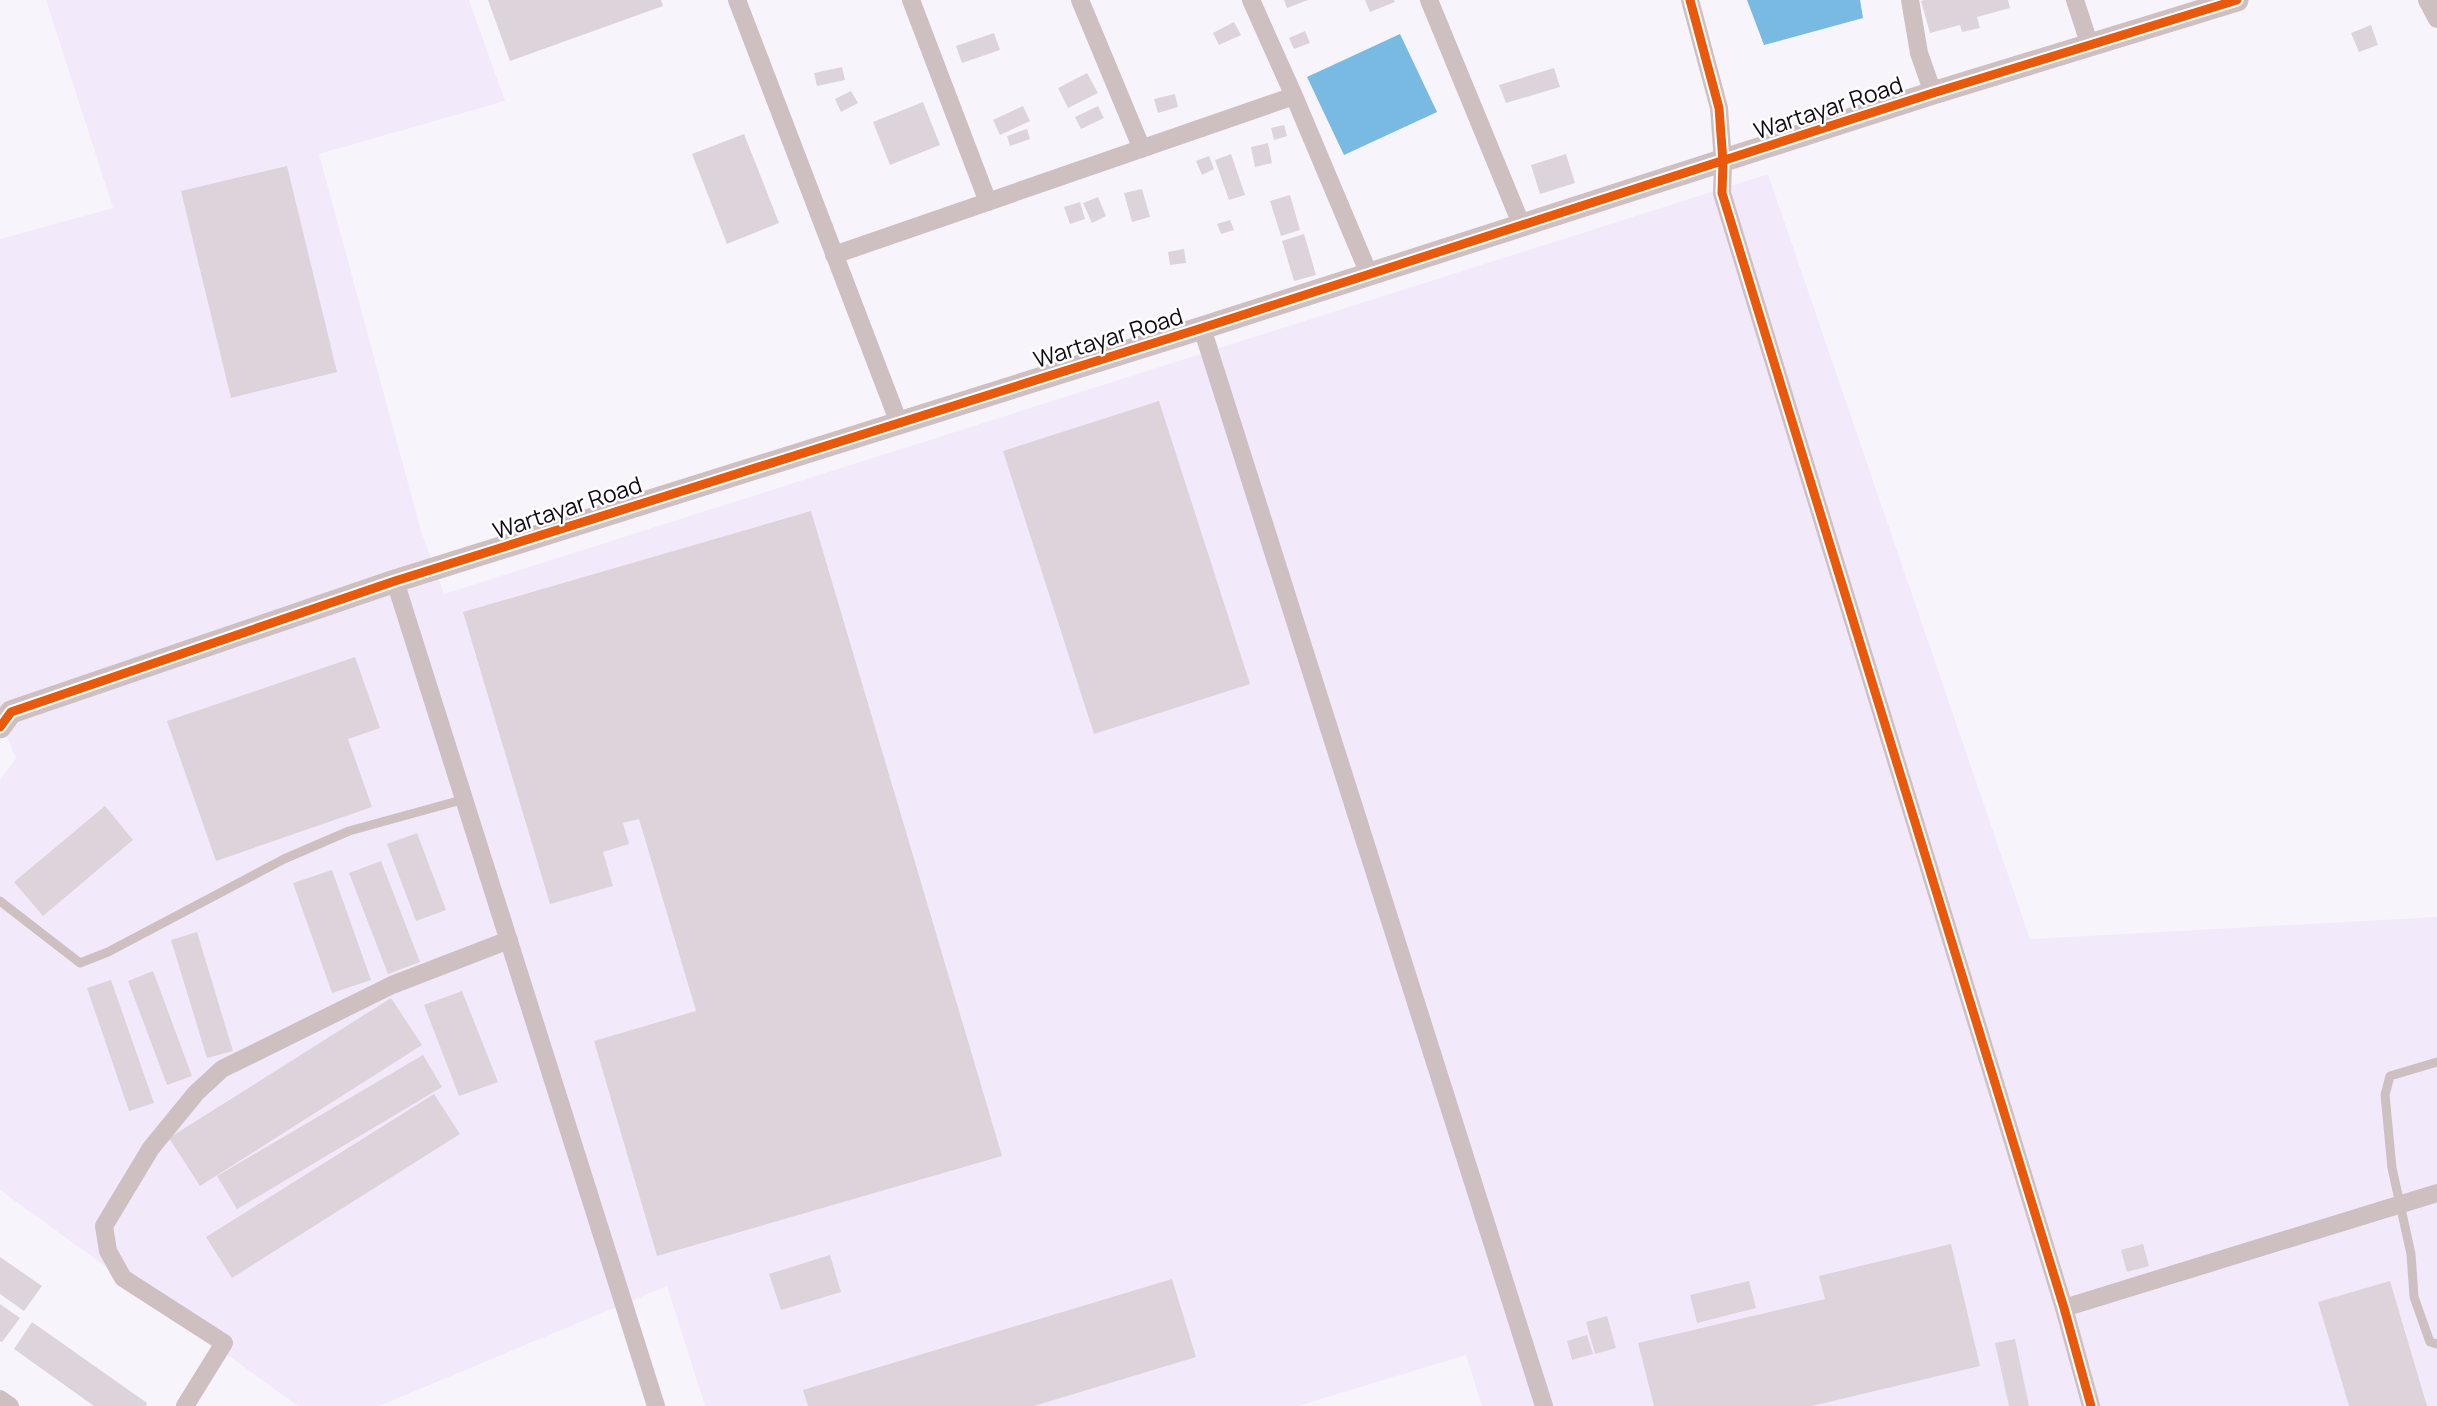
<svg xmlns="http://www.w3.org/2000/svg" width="2437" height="1406" font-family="Manrope,sans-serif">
	<rect width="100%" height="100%" fill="#f8f4fc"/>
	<path fill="#f2eafb" d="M 46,0 L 469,0 L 505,101 L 319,154 L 421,531 L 444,594 L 1768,174 L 2030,939 L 2437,917 L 2437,1406 L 1482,1406 L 1466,1355 L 1298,1406 L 705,1406 L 667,1286 L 379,1406 L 298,1406 L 0,1190 L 0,780 L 16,758 L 0,722 L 0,239 L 113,208 Z"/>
	<path fill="#78bae2" d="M 1747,0 L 1860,0 L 1863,18 L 1764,45 Z
		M 1400,34 L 1437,112 L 1344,155 L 1307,77 Z"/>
	<path fill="#dcd4da" d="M 488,0 L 661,0 L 663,6 L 510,61 Z
		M 1284,0 L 1308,0 L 1287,8 Z
		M 1365,0 L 1394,0 L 1395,2 L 1370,12 Z
		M 1925,0 L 2008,0 L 2010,8 L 1977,17 L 1980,28 L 1962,32 L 1960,25 L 1930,33 L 1921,1 Z
		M 1234,22 L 1241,35 L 1219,45 L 1213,33 Z
		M 2371,25 L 2378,45 L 2359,52 L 2351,33 Z
		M 1305,31 L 1310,43 L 1294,49 L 1289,38 Z
		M 994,33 L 1000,50 L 962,63 L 956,46 Z
		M 842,67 L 845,80 L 817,86 L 814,73 Z
		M 1554,68 L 1560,87 L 1506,103 L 1499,85 Z
		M 1087,73 L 1098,93 L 1068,108 L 1058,88 Z
		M 851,91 L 858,103 L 841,112 L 835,99 Z
		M 1175,94 L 1178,107 L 1158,113 L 1154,99 Z
		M 923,102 L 940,145 L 890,165 L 873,122 Z
		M 1023,106 L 1030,121 L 1000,135 L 993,120 Z
		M 1098,106 L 1104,118 L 1081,129 L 1075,117 Z
		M 1284,125 L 1287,136 L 1274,140 L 1271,128 Z
		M 1027,129 L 1030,139 L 1010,146 L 1007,136 Z
		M 744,134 L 779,223 L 727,244 L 692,154 Z
		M 1268,143 L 1272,163 L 1255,167 L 1251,147 Z
		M 1231,154 L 1245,195 L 1229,200 L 1215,160 Z
		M 1566,154 L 1575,183 L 1540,194 L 1531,165 Z
		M 1209,156 L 1214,169 L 1202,175 L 1196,161 Z
		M 287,166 L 337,372 L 231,398 L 181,191 Z
		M 1142,189 L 1150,217 L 1132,222 L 1124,193 Z
		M 1290,195 L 1300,230 L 1281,236 L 1270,201 Z
		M 1098,197 L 1106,216 L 1092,223 L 1083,203 Z
		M 1080,202 L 1085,219 L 1070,224 L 1064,207 Z
		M 1230,220 L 1234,230 L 1221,234 L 1217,224 Z
		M 1304,234 L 1316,275 L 1294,281 L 1282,241 Z
		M 1184,249 L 1186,263 L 1170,265 L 1168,252 Z
		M 1159,401 L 1250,684 L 1094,734 L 1003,451 Z
		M 811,511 L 1002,1156 L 657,1256 L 594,1041 L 696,1011 L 639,819 L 623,823 L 629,844 L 603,852 L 613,886 L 550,904 L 463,612 Z
		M 355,657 L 380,728 L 348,739 L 372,807 L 216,861 L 167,721 Z
		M 105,806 L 133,840 L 43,916 L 14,882 Z
		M 417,833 L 446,910 L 416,921 L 387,844 Z
		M 381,861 L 420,962 L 388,974 L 349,873 Z
		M 332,870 L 371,980 L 332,993 L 293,883 Z
		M 197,932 L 233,1051 L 207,1058 L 171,940 Z
		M 153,971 L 192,1076 L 167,1085 L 128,981 Z
		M 111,980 L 154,1103 L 129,1111 L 87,988 Z
		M 462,991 L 498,1082 L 459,1096 L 424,1005 Z
		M 391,998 L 422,1045 L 200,1186 L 169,1138 Z
		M 423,1055 L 442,1087 L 237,1209 L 217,1176 Z
		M 434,1094 L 460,1134 L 232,1278 L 206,1237 Z
		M 1951,1244 L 1980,1366 L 1812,1406 L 1654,1406 L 1638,1343 L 1825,1299 L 1819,1276 Z
		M 2143,1244 L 2149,1266 L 2127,1272 L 2121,1250 Z
		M 830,1255 L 841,1292 L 781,1310 L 769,1274 Z
		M 0,1257 L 42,1286 L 24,1311 L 0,1294 Z
		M 1172,1279 L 1196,1357 L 1034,1406 L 808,1406 L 803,1390 Z
		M 1749,1281 L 1756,1308 L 1697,1323 L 1690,1295 Z
		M 2390,1281 L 2427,1406 L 2349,1406 L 2318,1302 Z
		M 0,1304 L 20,1318 L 2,1342 L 0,1341 Z
		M 1607,1316 L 1616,1348 L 1595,1354 L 1586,1322 Z
		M 32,1322 L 147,1403 L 146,1406 L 94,1406 L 14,1349 Z
		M 1587,1335 L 1593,1354 L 1572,1360 L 1567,1341 Z
		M 2015,1339 L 2029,1406 L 2009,1406 L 1995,1343 Z"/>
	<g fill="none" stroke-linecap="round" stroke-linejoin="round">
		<path stroke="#cebfc0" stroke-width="9" d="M 0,901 L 80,963 L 108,952 L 284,859 L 349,831 L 465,799
			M 2437,1062 L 2390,1076 L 2385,1095 L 2392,1168 L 2411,1254 L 2414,1297 L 2430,1342 L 2437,1344"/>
		<path stroke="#cebfc0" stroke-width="18" d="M 737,0 L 899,423
			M 911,0 L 988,202
			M 1080,0 L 1142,149
			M 1251,0 L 1294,96 L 1369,274
			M 1429,0 L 1522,226
			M 1690,0 L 1719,108 L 1723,162 L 1722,193 L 2064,1308 L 2091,1406
			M 1910,0 L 1919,53 L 1933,93
			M 2075,0 L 2090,46
			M 2427,0 L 2437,19
			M 834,255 L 1294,96
			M 1202,328 L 1544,1406
			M 395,581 L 656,1406
			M 2064,1308 L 2437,1193
			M 0,1399 L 10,1406
			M 185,1406 L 224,1343 L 123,1278 L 108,1251 L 104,1226 L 151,1148 L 196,1093 L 222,1069 L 392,985 L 509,940"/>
		<path stroke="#cebfc0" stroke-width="23" d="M 0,727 L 11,712 L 395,581 L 1202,328 L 1933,93 L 2237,0"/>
		<defs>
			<path id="cycleway" d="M 1690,0 L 1719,108 L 1723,162 L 1722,193 L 2064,1308 L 2091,1406
				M 0,727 L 11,712 L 395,581 L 1202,328 L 1933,93 L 2237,0"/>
		</defs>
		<use href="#cycleway" stroke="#fff" stroke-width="13"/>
		<use href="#cycleway" stroke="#e8590c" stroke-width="9"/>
	</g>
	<g text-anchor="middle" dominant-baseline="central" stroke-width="5" stroke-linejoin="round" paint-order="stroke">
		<g font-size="23" fill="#0f0a15" stroke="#fff">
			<text transform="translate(1828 107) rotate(-18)">Wartayar Road</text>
			<text transform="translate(1108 337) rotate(-17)">Wartayar Road</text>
			<text transform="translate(567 507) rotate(-18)">Wartayar Road</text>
		</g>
	</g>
</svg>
